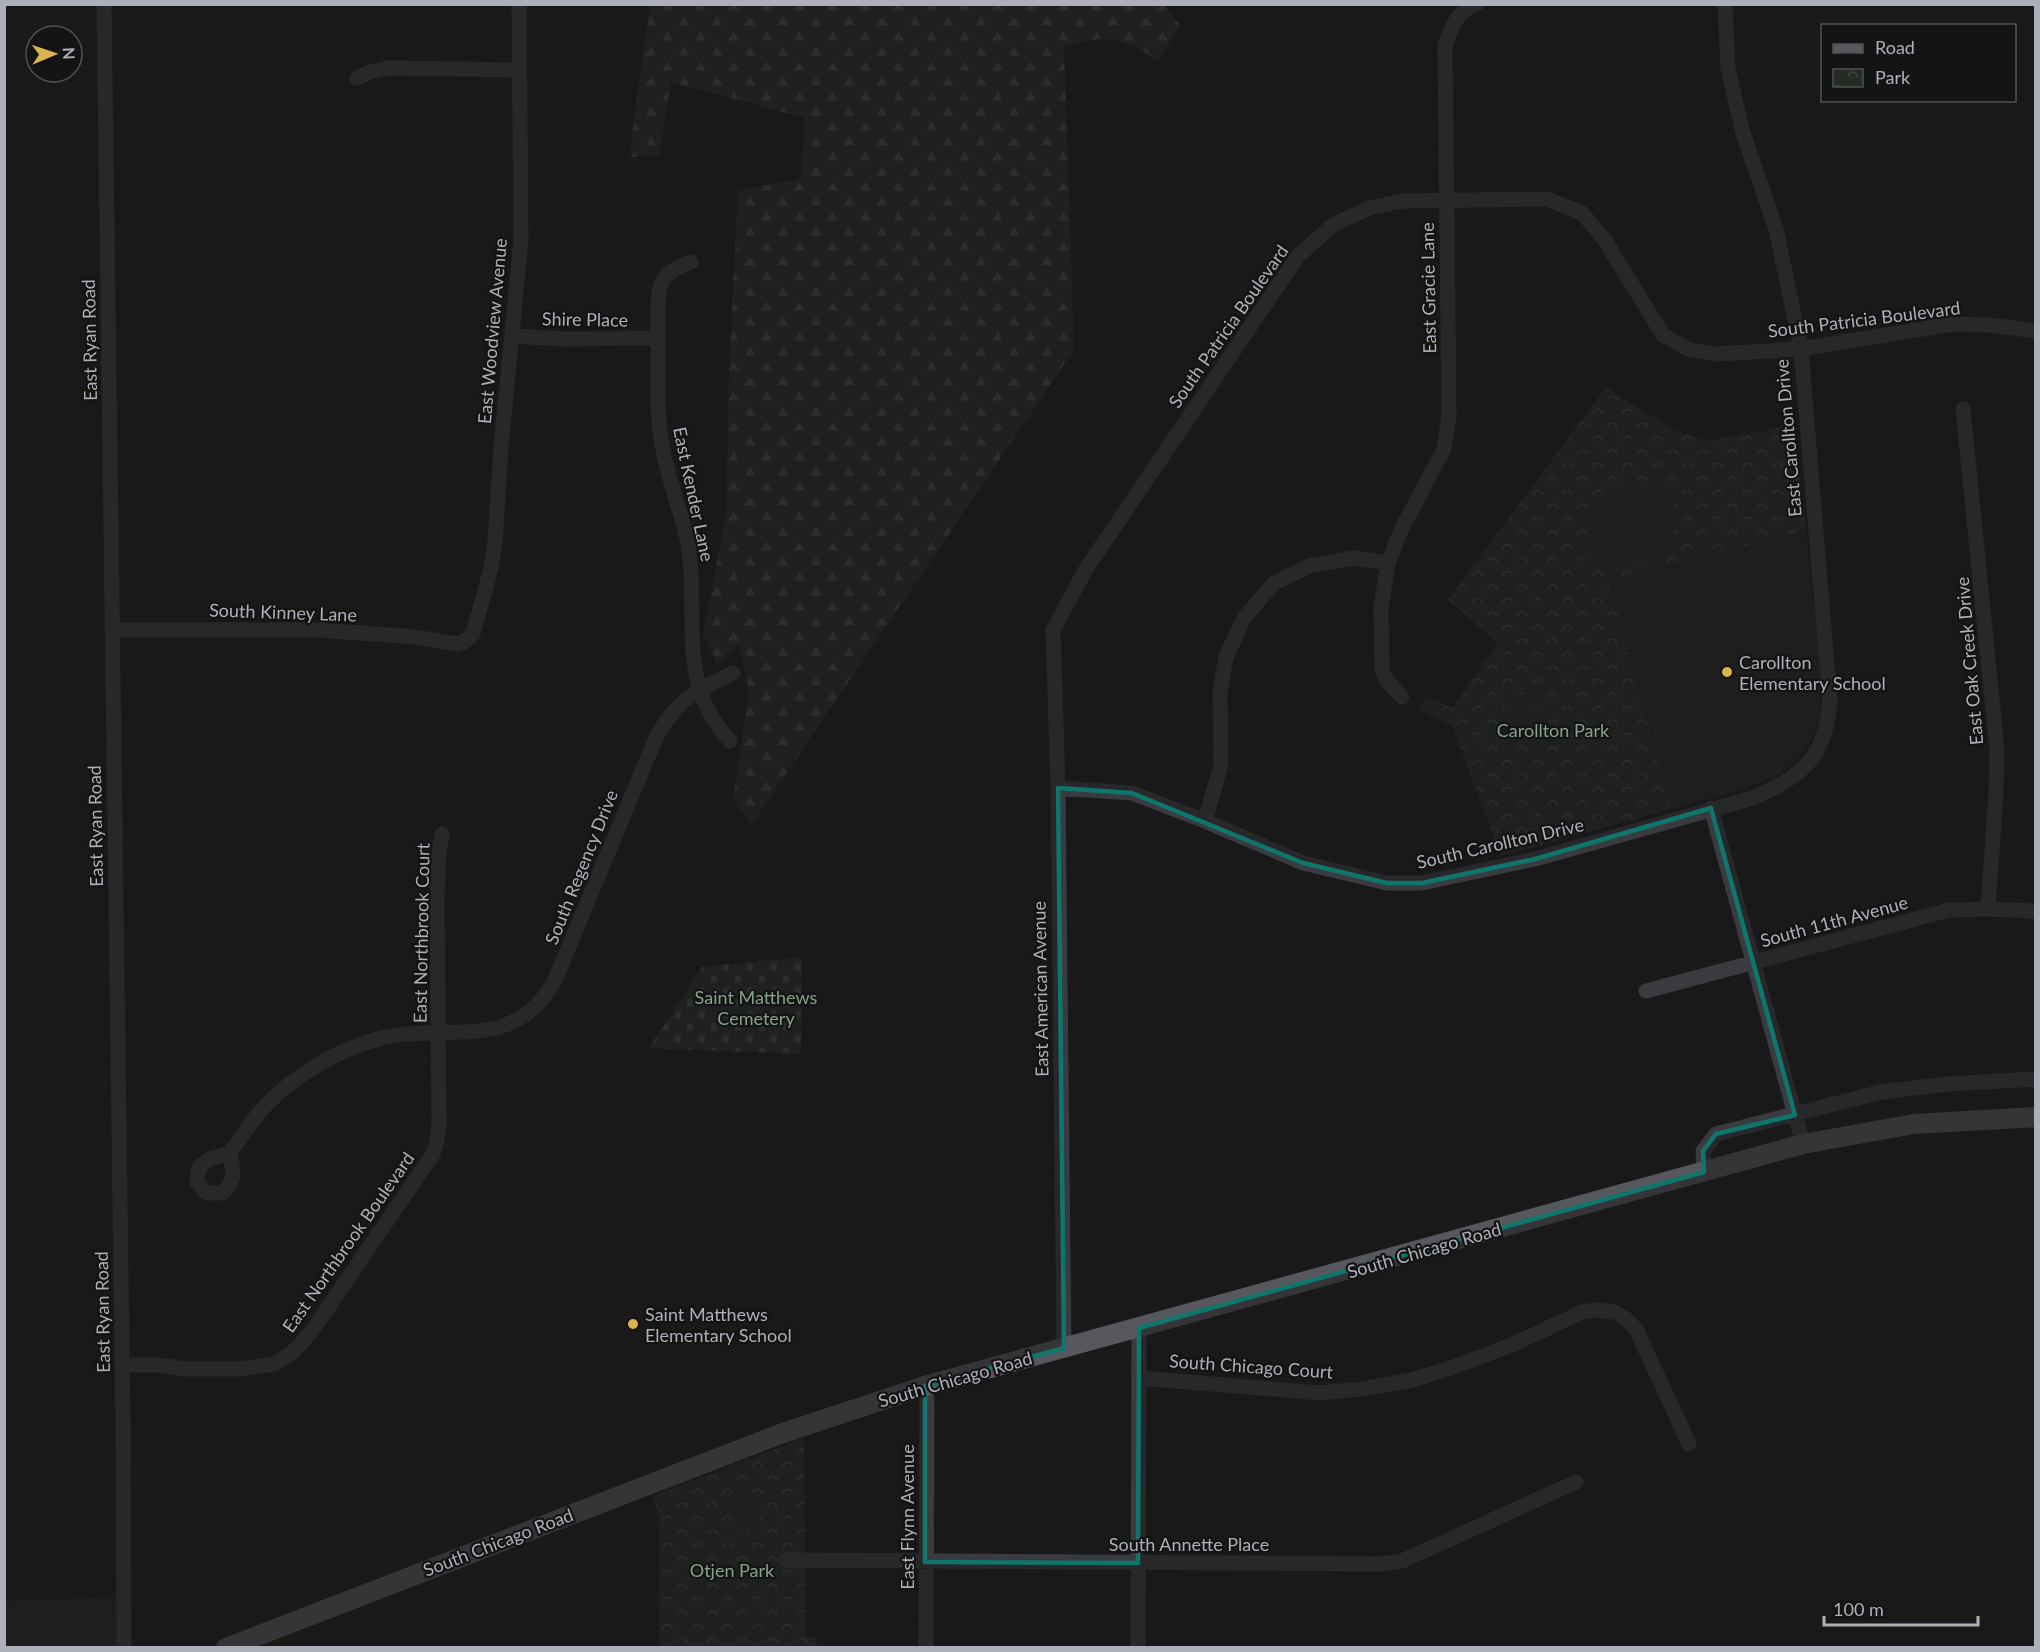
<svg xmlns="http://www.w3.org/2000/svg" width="2040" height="1652" font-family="Lato,sans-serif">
	<defs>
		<pattern id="forest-firs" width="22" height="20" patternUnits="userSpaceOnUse" patternTransform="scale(1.5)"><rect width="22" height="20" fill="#252c26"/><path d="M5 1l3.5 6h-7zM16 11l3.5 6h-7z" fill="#424843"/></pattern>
		<pattern id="cemetery-stones" width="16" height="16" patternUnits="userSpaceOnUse" patternTransform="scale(1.5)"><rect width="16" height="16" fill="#252c26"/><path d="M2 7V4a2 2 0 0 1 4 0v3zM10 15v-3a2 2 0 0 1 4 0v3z" fill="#424843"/></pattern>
		<pattern id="park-crowns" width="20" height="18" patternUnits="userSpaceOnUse" patternTransform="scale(1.5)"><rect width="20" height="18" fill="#252c26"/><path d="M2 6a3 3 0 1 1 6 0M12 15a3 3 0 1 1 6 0" fill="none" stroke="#424843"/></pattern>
	</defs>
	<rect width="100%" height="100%" fill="#19191a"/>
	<path fill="#252527" d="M 1806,530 L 1822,684 L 1821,713 L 1818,726 L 1809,744 L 1792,765 L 1775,777 L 1740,790 L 1671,809 L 1608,581 Z
		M 116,1597 L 116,1647 L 5,1647 L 4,1601 Z"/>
	<path fill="url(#forest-firs)" d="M 1164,5 L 1180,25 L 1158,61 C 1124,37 1104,34 1064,46 L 1074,350 L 751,825 L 733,799 L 749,692 L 739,645 L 717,665 L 703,635 L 726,514 L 729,370 L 738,190 L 801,179 L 805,118 L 671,82 L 659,156 L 629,157 L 650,5 Z"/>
	<path fill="url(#cemetery-stones)" d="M 802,957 L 801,1054 L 649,1048 L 702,967 Z"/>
	<path fill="url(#park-crowns)" d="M 1606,387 L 1673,430 L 1706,441 L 1766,431 L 1795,422 L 1806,530 L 1608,581 L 1671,809 L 1501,856 L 1452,726 L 1420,710 L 1425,696 L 1452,708 L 1498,642 L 1448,600 Z
		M 804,1438 L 806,1637 L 817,1637 L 817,1647 L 659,1647 L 659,1519 L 653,1496 Z"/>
	<path fill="#252c26" d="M 1637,480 L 1673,484 L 1673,554 L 1666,561 L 1585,563 L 1587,529 L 1600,498 Z
		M 1540,689 L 1544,706 L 1508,716 L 1504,699 Z
		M 1545,712 L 1550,728 L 1514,738 L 1510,721 Z
		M 759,1493 L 760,1531 L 735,1531 L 734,1494 Z"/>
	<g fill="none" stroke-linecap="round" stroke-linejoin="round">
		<path stroke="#3a3b3f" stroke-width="15" d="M 104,4 L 123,1426 L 124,1648
			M 357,78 L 370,72 L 388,68 L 519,70
			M 691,262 C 675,268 662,274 659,291 C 657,317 658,343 658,368 C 658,396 657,423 663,450 C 669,484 684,517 689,551 C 698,620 677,685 730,741
			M 512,336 L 563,339 L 658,338
			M 1963,409 L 1997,749 L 1996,793 L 1988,909
			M 112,630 L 319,630 L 415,637 L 457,644 L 464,642 L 473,634 L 491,568 L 495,542 L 501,447 L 521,240 L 519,4
			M 1402,697 L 1387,681 L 1382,670 L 1381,607 L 1388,563 L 1402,528 L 1444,449 L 1449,415 L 1445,46 C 1451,28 1457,11 1477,4
			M 1058,788 L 1132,793 L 1205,821 L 1303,863 L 1387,883 L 1422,883 L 1535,859 L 1753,798 C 1802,776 1825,759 1830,702 L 1801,349 L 1776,229 L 1743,133 L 1728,69 L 1725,4
			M 1711,808 L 1803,1144
			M 1205,821 L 1221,765 L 1220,691 L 1226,657 L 1244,618 L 1274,583 L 1309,566 L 1354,558 L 1388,563
			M 1646,991 L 1949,910 L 1988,909 L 2036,911
			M 229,1154 C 235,1171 235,1180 223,1193 L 207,1193 L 197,1182 L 199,1167 L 211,1158 L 229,1154 C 242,1137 253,1118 268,1103 C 297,1074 335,1052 374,1040 C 442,1020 513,1057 555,980 L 655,740 C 676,699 694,693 733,673
			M 1704,1172 L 1703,1151 L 1716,1134 L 1881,1092 L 1949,1084 L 2036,1079
			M 1064,1348 L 1058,788 L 1053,630 L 1086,569 L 1298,256 L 1333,225 L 1369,208 L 1403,201 L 1547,199 L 1582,213 L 1604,239 L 1663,335 L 1688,349 L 1715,354 L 1801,349 L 1953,324 L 1989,325 L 2036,331
			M 122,1365 L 157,1365 L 186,1369 L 240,1369 L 274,1364 L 292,1353 L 312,1331 L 433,1154 L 437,1141 L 439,1124 L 437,898 L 439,853 L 442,834
			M 1140,1378 L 1320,1393 L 1362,1389 L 1412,1380 L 1451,1368 L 1514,1344 L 1582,1312 L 1596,1310 L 1614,1312 L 1625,1318 L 1636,1329 L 1689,1444
			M 925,1386 L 927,1403 L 926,1648
			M 786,1560 L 1381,1564 L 1402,1561 L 1576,1482
			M 1138,1648 L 1139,1328"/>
		<path stroke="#57585d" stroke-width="20" d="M 226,1648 L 780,1434 L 925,1386 L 1803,1144 L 1914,1124 L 2036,1117"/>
	</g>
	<path d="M0 0H2040V1652H0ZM 1058,788 L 1132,793 L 1303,863 L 1387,883 L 1422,883 L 1535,859 L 1711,808 L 1795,1115 L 1716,1134 L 1703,1151 L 1704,1172 L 1139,1328 L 1138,1563 L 925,1562 L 925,1386 L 1064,1348 Z" fill="#19191a" fill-opacity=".55" fill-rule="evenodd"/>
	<path fill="none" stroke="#0f766e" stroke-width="4.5" stroke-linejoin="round" d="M 1058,788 L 1132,793 L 1303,863 L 1387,883 L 1422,883 L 1535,859 L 1711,808 L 1795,1115 L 1716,1134 L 1703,1151 L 1704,1172 L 1139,1328 L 1138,1563 L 925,1562 L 925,1386 L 1064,1348 Z"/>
	<g fill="#dbb450" stroke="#141415" stroke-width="2">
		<circle cx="1727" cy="672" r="6"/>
		<circle cx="633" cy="1324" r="6"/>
	</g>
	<g text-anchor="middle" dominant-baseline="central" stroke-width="4.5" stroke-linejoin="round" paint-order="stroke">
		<g font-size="18" fill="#adb0b8" stroke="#141415">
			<text transform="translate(1428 288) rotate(-91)">East Gracie Lane</text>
			<text transform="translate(585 319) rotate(1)">Shire Place</text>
			<text transform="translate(1864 319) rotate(-7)">South Patricia Boulevard</text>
			<text transform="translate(1228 326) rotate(-55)">South Patricia Boulevard</text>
			<text transform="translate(492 331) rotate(-85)">East Woodview Avenue</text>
			<text transform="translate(89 340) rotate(-91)">East Ryan Road</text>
			<text transform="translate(1788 438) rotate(-95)">East Carollton Drive</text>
			<text transform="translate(694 494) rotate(78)">East Kender Lane</text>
			<text transform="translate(283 612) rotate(2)">South Kinney Lane</text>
			<text transform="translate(1969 661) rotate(-95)">East Oak Creek Drive</text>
			<text transform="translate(95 826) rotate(-91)">East Ryan Road</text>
			<text transform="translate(1500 843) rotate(-13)">South Carollton Drive</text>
			<text transform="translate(581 867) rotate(-68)">South Regency Drive</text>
			<text transform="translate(1834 921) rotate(-15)">South 11th Avenue</text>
			<text transform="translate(421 933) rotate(-89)">East Northbrook Court</text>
			<text transform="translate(1040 989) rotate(-91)">East American Avenue</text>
			<text transform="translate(348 1242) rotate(-55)">East Northbrook Boulevard</text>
			<text transform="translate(1424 1250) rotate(-16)">South Chicago Road</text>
			<text transform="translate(102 1312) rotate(-91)">East Ryan Road</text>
			<text transform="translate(1251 1366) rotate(4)">South Chicago Court</text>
			<text transform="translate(955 1379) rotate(-16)">South Chicago Road</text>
			<text transform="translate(907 1517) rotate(-90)">East Flynn Avenue</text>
			<text transform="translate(498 1542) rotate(-21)">South Chicago Road</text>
			<text x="1189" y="1544">South Annette Place</text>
		</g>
		<g font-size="18" fill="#adb0b8" stroke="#141415" text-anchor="start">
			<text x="1739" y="662">Carollton<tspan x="1739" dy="21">Elementary School</tspan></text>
			<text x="645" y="1314">Saint Matthews<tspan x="645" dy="21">Elementary School</tspan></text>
		</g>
		<g font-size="18" fill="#86a189" stroke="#141415">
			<text x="1553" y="730">Carollton Park</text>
			<text x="756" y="997">Saint Matthews<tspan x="756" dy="21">Cemetery</tspan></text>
			<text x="732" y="1570">Otjen Park</text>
		</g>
	</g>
	<rect width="2040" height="1652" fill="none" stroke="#adb0b8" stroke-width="12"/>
	<rect x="1821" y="24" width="195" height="78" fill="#141415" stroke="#515256" stroke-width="1.5"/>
	<rect x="1833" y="44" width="30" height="9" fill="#57585d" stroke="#515256" stroke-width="1.5"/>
	<text x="1875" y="54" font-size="18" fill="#adb0b8">Road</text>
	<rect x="1833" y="69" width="30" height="18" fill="url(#park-crowns)" stroke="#515256" stroke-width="1.5"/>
	<text x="1875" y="84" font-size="18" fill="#adb0b8">Park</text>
	<g transform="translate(54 54) rotate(88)"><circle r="28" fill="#141415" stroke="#515256" stroke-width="1.5"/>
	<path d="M0-4.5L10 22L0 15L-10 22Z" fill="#dbb450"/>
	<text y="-9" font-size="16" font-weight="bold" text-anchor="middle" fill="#adb0b8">N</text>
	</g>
	<path d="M1824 1616v9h154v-9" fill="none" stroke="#adb0b8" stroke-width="3"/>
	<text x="1833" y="1616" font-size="18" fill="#adb0b8" stroke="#141415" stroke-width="4.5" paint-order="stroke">100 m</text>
</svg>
